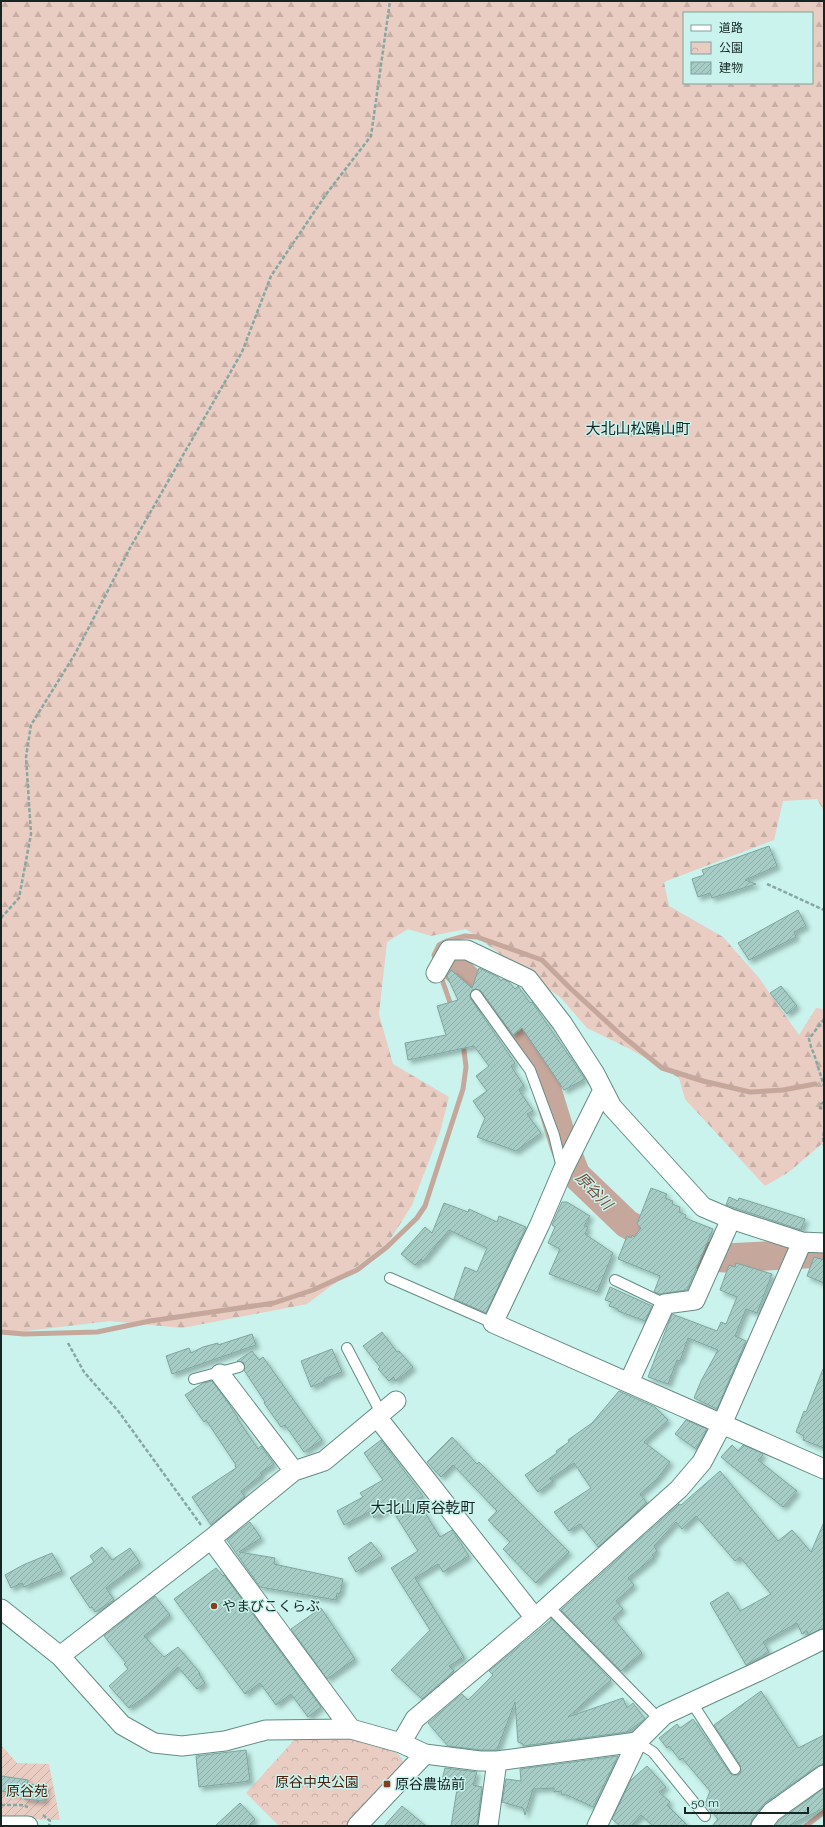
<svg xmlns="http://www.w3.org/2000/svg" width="825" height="1827" font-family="Raleway,'Noto Sans JP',sans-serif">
	<defs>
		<pattern id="forest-firs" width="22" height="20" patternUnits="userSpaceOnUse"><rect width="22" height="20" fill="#e9ccc2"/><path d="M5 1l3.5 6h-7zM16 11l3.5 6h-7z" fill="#c7afa6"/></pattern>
		<pattern id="park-crowns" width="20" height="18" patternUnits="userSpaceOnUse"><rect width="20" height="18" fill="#e9ccc2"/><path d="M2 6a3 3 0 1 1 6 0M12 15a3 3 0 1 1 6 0" fill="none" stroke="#c7afa6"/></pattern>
		<pattern id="garden-furrows" width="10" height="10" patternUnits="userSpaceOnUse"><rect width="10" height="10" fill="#e9ccc2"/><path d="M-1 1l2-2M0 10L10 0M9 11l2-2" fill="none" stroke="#c7afa6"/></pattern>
		<pattern id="building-hatch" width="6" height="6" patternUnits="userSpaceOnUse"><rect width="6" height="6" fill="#a7ccc5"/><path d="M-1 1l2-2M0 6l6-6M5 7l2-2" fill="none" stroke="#8fafa9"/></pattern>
		<filter id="shadow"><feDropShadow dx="3.5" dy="3.5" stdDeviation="2" flood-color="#0004"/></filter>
	</defs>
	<rect width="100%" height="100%" fill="#c9f3ec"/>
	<path fill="url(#forest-firs)" fill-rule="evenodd" d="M 1,1 L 824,1 L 824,811 L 817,799 L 783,801 L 774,840 L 664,882 L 669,906 L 723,937 L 759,978 L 799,1035 L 816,1008 L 824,1009 L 824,1142 L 789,1172 L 765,1186 L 685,1099 L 679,1078 L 630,1049 L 587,1028 L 561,998 L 466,929 L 431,936 L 408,929 L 387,942 L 379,1014 L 393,1064 L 449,1097 L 440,1132 L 412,1205 L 388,1243 L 307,1304 L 182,1328 L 110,1321 L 1,1334 ZM 684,13 L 812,13 L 812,83 L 684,83 Z"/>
	<path fill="url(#park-crowns)" d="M 322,1736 C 340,1738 383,1741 396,1752 C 400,1755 403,1761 405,1765 L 347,1826 L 279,1826 L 246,1793 L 296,1738 Z"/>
	<path fill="url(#garden-furrows)" d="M 1,1745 L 17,1763 L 49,1764 L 60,1820 L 1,1818 Z"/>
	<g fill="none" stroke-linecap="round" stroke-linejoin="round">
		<path stroke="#c6a79b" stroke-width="5" d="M 436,963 L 434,955 L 439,945 L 447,941 L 465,936 L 477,937 L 542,960 L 570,988 L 620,1034 L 662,1068 L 703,1081 L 750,1092 L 783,1090 L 815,1084
			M 440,974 L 452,1008
			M 1,1332 L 24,1334 L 97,1332 L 150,1321 L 274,1303 L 313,1290 L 357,1270 L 387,1247 L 417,1218 L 425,1206 L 463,1089 L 466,1067 L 463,1042
			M 806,1826 L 824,1812"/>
		<path stroke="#c6a79b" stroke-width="29" d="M 451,964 L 507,1017 L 539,1064 L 564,1145 L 576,1175 L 627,1224 L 644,1233 L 703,1256 L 725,1258 L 824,1253"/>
	</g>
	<path fill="url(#building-hatch)" stroke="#7ea69f" filter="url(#shadow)" d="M 769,846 L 777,866 L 745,880 L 756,884 L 712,898 L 710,893 L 698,897 L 692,879 L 704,875 L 702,870 Z
		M 798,910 L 806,926 L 794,932 L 796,937 L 749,960 L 738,943 Z
		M 479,968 L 498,977 L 501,981 L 503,979 L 509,982 L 515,989 L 518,986 L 530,1003 L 532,1002 L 534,1005 L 585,1079 L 564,1090 L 522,1028 L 513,1035 L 481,991 L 476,989 L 472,990 L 470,995 L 471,999 L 515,1063 L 511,1066 L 524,1086 L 519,1090 L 533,1111 L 527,1114 L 541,1133 L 516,1151 L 477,1137 L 485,1118 L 473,1101 L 487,1091 L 476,1076 L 489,1066 L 474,1046 L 408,1060 L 405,1043 L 446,1035 L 437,1006 L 458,1000 L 447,976 L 451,970 L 472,988 Z
		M 781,986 L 797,1006 L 787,1014 L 770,993 Z
		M 651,1188 L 667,1194 L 665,1198 L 673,1201 L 672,1204 L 680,1207 L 679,1212 L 686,1215 L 685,1218 L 713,1229 L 687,1290 L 660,1294 L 654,1292 L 660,1276 L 618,1259 L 627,1236 L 631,1238 L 632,1235 L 634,1237 L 641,1228 L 637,1224 Z
		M 729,1197 L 738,1201 L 739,1198 L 805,1219 L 801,1230 L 726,1205 Z
		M 562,1202 L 567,1202 L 590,1216 L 584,1226 L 588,1227 L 585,1234 L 613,1253 L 597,1292 L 549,1274 L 560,1249 L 548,1243 L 555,1227 L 552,1225 Z
		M 444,1203 L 468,1212 L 469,1209 L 497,1222 L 499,1216 L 526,1227 L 486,1313 L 454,1299 L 465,1267 L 477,1272 L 487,1248 L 449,1230 L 423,1261 L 421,1259 L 415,1265 L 401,1254 L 425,1227 L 432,1233 Z
		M 814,1257 L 824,1260 L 824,1283 L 807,1276 Z
		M 736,1263 L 772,1274 L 757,1313 L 746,1309 L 735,1336 L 746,1341 L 717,1409 L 694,1398 L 701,1381 L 718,1350 L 688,1338 L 680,1361 L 677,1360 L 668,1384 L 648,1377 L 672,1314 L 717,1331 L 721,1322 L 726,1324 L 737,1297 L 720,1290 L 729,1265 L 735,1267 Z
		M 610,1287 L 652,1306 L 645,1321 L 618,1311 L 618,1309 L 609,1306 L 611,1302 L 605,1300 Z
		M 382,1332 L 397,1352 L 399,1351 L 413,1367 L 396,1381 L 393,1377 L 389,1381 L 378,1369 L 380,1367 L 363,1346 Z
		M 252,1334 L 256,1345 L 172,1374 L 166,1356 L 189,1348 L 191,1353 L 203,1347 L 218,1343 L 218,1345 Z
		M 332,1349 L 342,1372 L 324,1379 L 325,1381 L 311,1387 L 301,1361 Z
		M 252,1351 L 259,1360 L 263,1357 L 322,1440 L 304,1452 L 285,1425 L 281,1427 L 264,1403 L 265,1402 L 244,1370 L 244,1363 L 237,1361 Z
		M 823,1369 L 824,1369 L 824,1448 L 803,1440 L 804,1436 L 796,1432 L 804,1411 L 806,1412 Z
		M 212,1381 L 229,1404 L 238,1418 L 237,1418 L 258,1449 L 261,1446 L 274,1464 L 260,1473 L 262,1475 L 257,1479 L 241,1491 L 245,1497 L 211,1525 L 192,1497 L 236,1468 L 235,1465 L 236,1465 L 206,1420 L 204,1422 L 185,1395 L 203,1383 Z
		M 619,1391 L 655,1407 L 668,1420 L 644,1442 L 670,1462 L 657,1479 L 640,1494 L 647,1503 L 598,1547 L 580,1524 L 569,1531 L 554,1512 L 591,1488 L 574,1463 L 550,1479 L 553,1481 L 538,1492 L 525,1475 L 557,1453 L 556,1451 L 569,1442 L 568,1440 L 592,1423 Z
		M 686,1420 L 707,1429 L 696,1449 L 675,1434 Z
		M 452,1437 L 477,1464 L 479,1462 L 569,1552 L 536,1583 L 503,1549 L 510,1542 L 488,1520 L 497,1511 L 453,1465 L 441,1477 L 427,1462 Z
		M 381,1440 L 423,1496 L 417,1500 L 440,1537 L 452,1530 L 469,1556 L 443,1572 L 438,1564 L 415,1578 L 464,1657 L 449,1666 L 454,1671 L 422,1699 L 391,1670 L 430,1630 L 391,1568 L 418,1551 L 391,1508 L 374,1518 L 371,1511 L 344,1525 L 337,1511 L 363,1497 L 360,1493 L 383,1480 L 364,1453 Z
		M 732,1445 L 738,1451 L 743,1445 L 762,1453 L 763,1455 L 758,1460 L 797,1491 L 783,1507 L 721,1457 Z
		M 720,1471 L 778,1541 L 792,1530 L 811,1552 L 824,1522 L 824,1628 L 808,1635 L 807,1631 L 802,1634 L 797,1623 L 763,1642 L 769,1652 L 746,1665 L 710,1603 L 728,1592 L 740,1611 L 771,1594 L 740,1557 L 735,1561 L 696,1516 L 682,1529 L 676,1522 L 654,1546 L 657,1551 L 652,1555 L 654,1557 L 628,1578 L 634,1585 L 616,1601 L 623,1609 L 613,1618 L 642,1653 L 621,1671 L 561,1610 L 679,1504 L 681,1505 Z
		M 250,1522 L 261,1538 L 239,1552 L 275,1558 L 274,1564 L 343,1579 L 340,1594 L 337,1593 L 336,1600 L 260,1587 L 227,1540 Z
		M 371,1542 L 382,1556 L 356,1572 L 348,1558 Z
		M 102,1547 L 112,1560 L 130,1548 L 140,1563 L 106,1588 L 114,1600 L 95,1612 L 92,1607 L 90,1608 L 70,1578 L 94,1562 L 90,1556 Z
		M 52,1553 L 62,1571 L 24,1587 L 22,1583 L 11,1588 L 5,1575 L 23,1565 Z
		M 216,1568 L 223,1576 L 224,1575 L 321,1707 L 308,1717 L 291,1694 L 276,1705 L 260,1683 L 245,1694 L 174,1599 Z
		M 155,1596 L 170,1615 L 144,1636 L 164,1657 L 178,1647 L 200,1673 L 199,1674 L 205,1683 L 197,1689 L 178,1667 L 150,1693 L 129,1708 L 109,1686 L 128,1669 L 124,1664 L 126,1663 L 104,1636 Z
		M 321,1608 L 355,1659 L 327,1679 L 291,1629 Z
		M 551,1618 L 611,1680 L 568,1717 L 623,1698 L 627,1708 L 633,1703 L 645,1719 L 627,1732 L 523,1746 L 523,1744 L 518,1742 L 515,1702 L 497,1750 L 481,1750 L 448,1746 L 428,1723 L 462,1694 L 468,1700 L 493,1675 L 489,1671 L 551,1620 Z
		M 761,1691 L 798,1748 L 824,1735 L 824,1764 L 818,1766 L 765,1803 L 752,1819 L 750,1826 L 712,1826 L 718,1819 L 705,1804 L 710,1791 L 682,1758 L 680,1760 L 669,1746 L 667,1748 L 659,1738 L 677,1724 L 680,1728 L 693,1719 L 730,1773 L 732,1775 L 738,1775 L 741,1772 L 740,1765 L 714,1725 Z
		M 246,1750 L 250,1781 L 199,1787 L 196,1756 Z
		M 618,1756 L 593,1807 L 567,1795 L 562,1795 L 561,1791 L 554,1792 L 554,1788 L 533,1789 L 525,1815 L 523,1808 L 502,1802 L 506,1779 L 521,1781 L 520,1769 Z
		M 647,1766 L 666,1787 L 659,1792 L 670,1802 L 667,1805 L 688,1826 L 653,1826 L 641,1815 L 631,1826 L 620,1826 L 612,1819 L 631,1780 Z
		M 445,1768 L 477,1772 L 473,1785 L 482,1787 L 477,1826 L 451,1826 L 458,1783 L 442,1780 Z
		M 1,1776 L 28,1780 L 27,1784 L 46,1786 L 44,1801 L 24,1799 L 24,1795 L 1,1791 Z
		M 824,1788 L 824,1808 L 788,1826 L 775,1826 L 780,1820 Z
		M 240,1803 L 255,1819 L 248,1826 L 215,1826 Z
		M 402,1806 L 426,1826 L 384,1826 Z"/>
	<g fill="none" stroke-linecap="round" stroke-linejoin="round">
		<defs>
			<path id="lane" d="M 476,995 L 530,1070 L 554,1135 L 562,1168
				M 390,1278 L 493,1323
				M 615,1280 L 665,1304
				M 347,1348 L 381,1413
				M 194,1379 L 239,1367
				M 548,1606 L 660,1720
				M 692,1703 L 735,1769
				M 637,1742 L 653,1752 L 705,1816"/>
			<path id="street" d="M 436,973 L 449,950 L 467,950 L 528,979 L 562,1023 L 595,1074 L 612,1107 L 703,1207 L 731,1219 L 802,1242 L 824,1243
				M 603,1090 L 563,1170 L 540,1224 L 493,1323 L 824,1469
				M 220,1374 L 294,1471
				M 629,1382 L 665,1304 L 695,1300 L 731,1219
				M 377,1417 L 535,1618
				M 211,1539 L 351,1729
				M 1,1609 L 60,1656 L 122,1725 L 154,1743 L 182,1746 L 225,1741 L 266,1730 L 351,1729 L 401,1743 L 425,1754 L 480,1761 L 497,1761 L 637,1742 L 664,1715 L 757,1672 L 824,1639
				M 60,1656 L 211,1539 L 294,1471 L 324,1461 L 396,1401
				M 401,1743 L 415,1719 L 535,1618 L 679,1489 L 702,1462 L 722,1424 L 802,1242
				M 1,1826 L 28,1826
				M 357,1826 L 425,1754
				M 488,1826 L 497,1761
				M 597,1826 L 637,1742
				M 761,1826 L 772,1812 L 824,1775"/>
		</defs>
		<use href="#lane" stroke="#648c85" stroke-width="12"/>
		<use href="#street" stroke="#648c85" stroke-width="21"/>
		<path stroke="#87a8a2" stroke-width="2.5" stroke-dasharray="4 2" stroke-linecap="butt" d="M 767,884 L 824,910
			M 1,918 L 19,898 L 31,834 L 26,757 L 31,725 L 75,654 L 130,548 L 242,352 L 271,276 L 327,193 L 371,136 L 390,1
			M 824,1019 L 809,1039 L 811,1047 L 814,1054 L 824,1086
			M 824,1102 L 821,1104 L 820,1108 L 824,1109
			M 824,1132 L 823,1138 L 824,1145
			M 68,1343 L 84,1372 L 119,1412 L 201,1525
			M 1,1805 L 21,1805 L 28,1807
			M 43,1815 L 50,1821 L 49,1826"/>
		<use href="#lane" stroke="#fff" stroke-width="10"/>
		<use href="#street" stroke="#fff" stroke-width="19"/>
	</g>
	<g fill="#863e20" stroke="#c9f3ec" stroke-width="1.5">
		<circle cx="214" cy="1606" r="4"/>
		<rect x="383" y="1780" width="8" height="8" rx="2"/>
	</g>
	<g text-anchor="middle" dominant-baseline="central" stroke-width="3" stroke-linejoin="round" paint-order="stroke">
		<g font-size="14" fill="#152523" stroke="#c9f3ec" text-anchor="start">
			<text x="222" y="1606">やまびこくらぶ</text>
			<text x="395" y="1784">原谷農協前</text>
		</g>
		<g font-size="14" fill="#471d0c" stroke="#c9f3ec">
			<text x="317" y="1782">原谷中央公園</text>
			<text x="27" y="1791">原谷苑</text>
		</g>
		<g font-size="15" fill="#152523" stroke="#c9f3ec">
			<text x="638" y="429">大北山松鴎山町</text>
			<text x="423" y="1508">大北山原谷乾町</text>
		</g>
		<g font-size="15" font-style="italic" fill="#774836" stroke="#c9f3ec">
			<text transform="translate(594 1191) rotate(46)">原谷川</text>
		</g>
	</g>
	<rect width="825" height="1827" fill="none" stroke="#152523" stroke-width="4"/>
	<rect x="683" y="12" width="130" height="72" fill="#c9f3ec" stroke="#81a19c"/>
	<rect x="691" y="25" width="20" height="6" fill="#ffffff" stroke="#81a19c"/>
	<text x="719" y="32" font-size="12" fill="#152523">道路</text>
	<rect x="691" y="42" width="20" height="12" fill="url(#park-crowns)" stroke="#81a19c"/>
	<text x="719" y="52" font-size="12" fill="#152523">公園</text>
	<rect x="691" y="62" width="20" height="12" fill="url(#building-hatch)" stroke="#81a19c"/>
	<text x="719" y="72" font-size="12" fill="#152523">建物</text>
	<path d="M685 1807v6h123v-6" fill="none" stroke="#152523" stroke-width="2"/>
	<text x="691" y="1807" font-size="12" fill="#152523" stroke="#c9f3ec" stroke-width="3" paint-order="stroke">50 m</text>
</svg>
